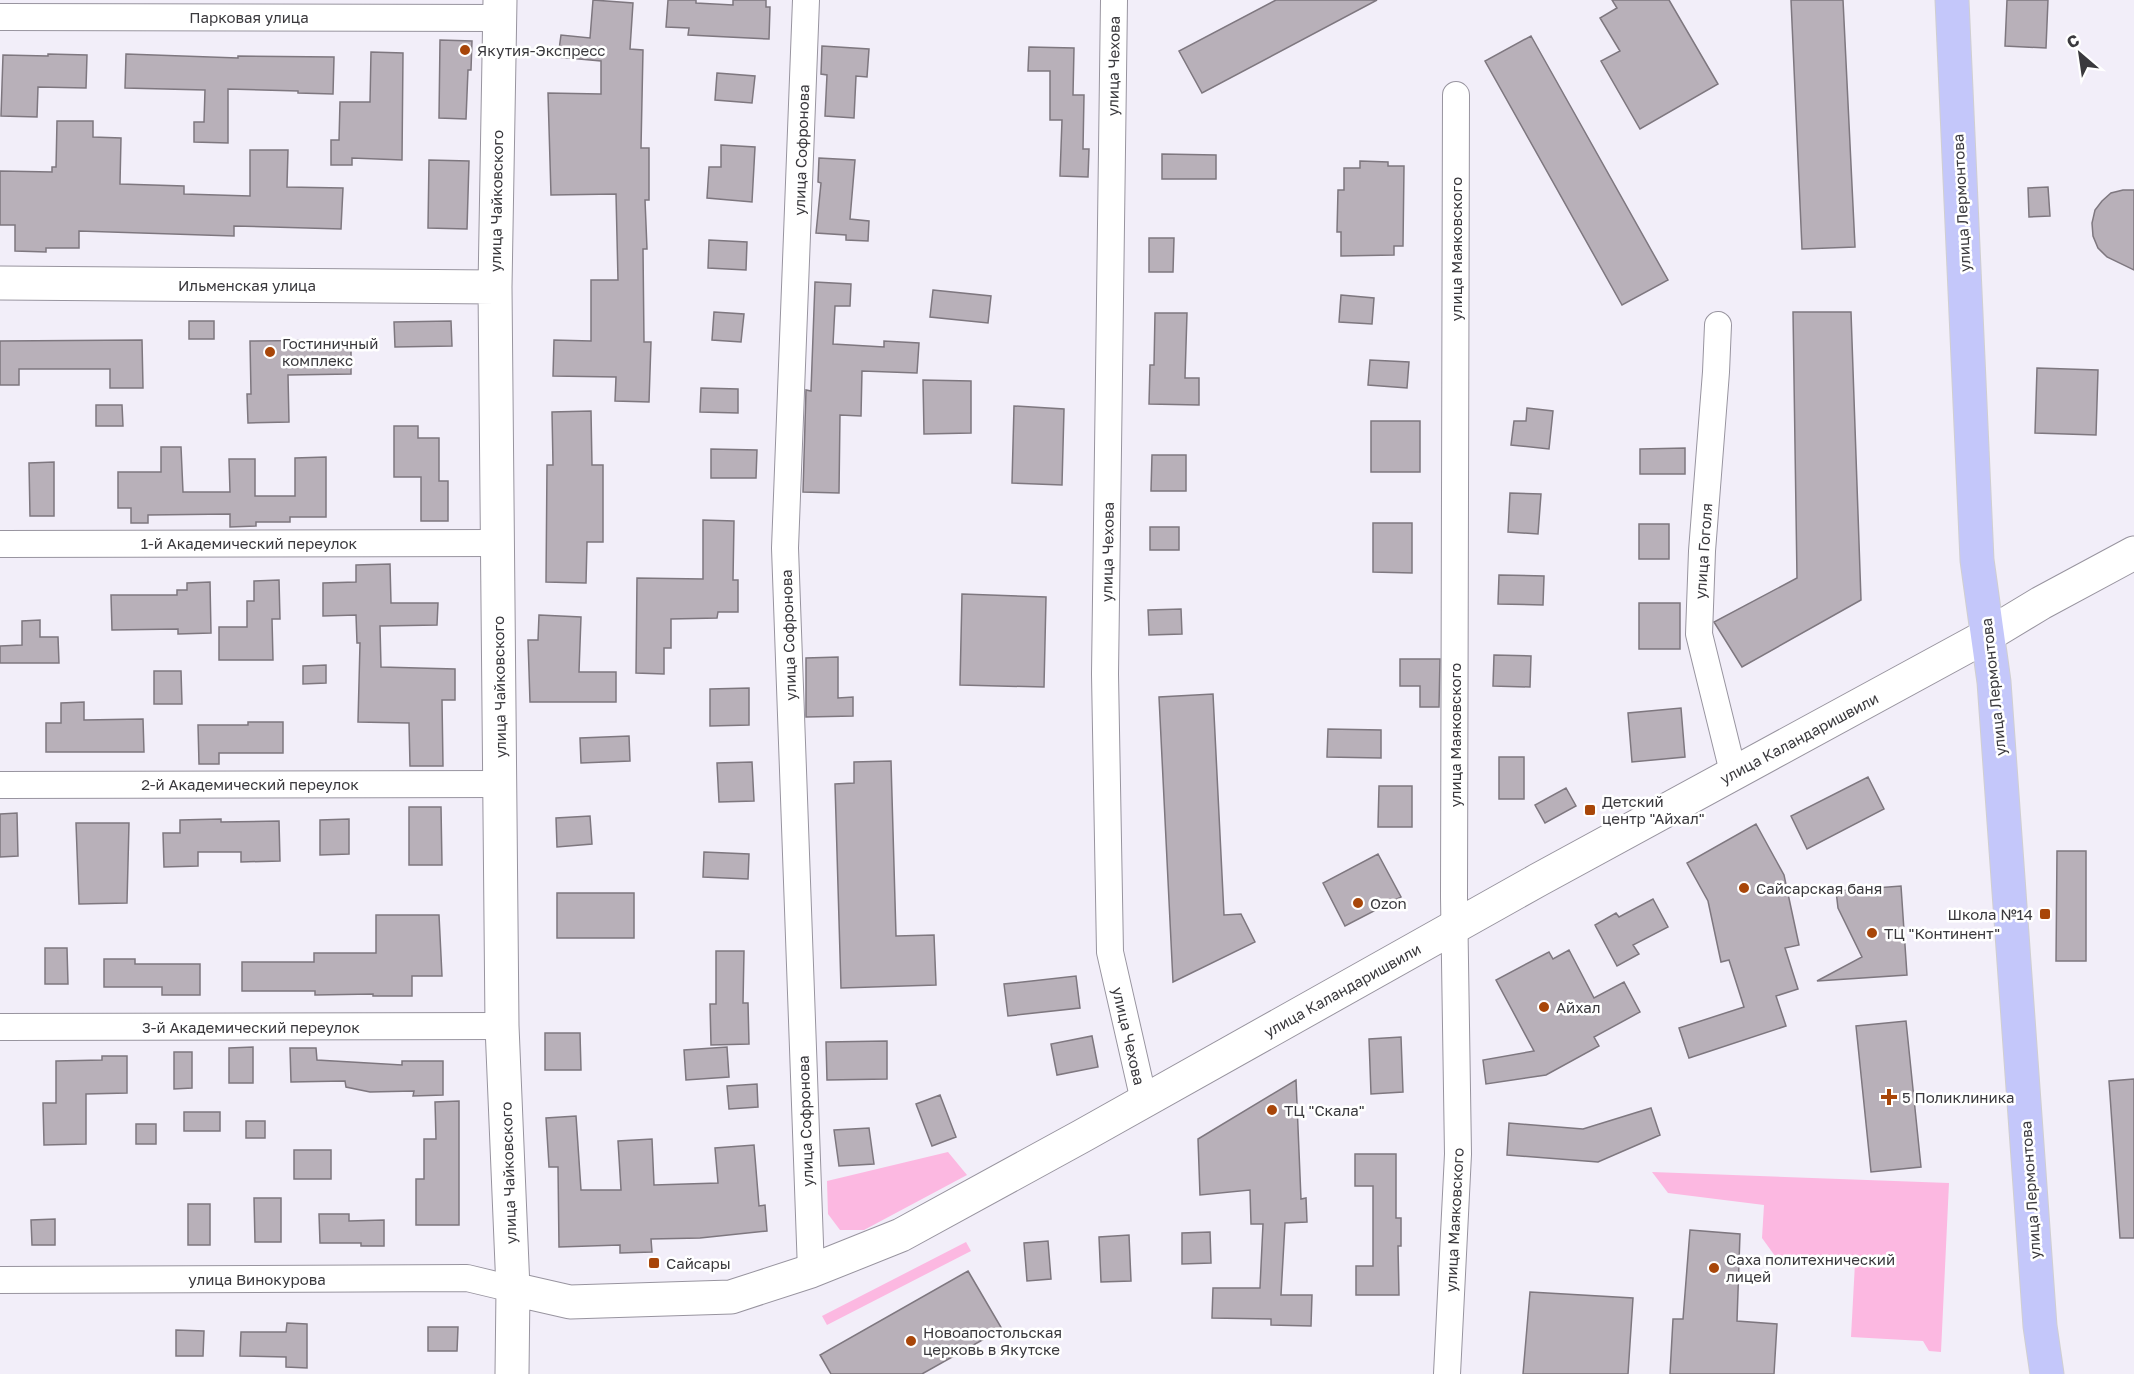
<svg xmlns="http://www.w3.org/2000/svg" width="2134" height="1374" font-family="'Golos Text',sans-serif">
	<rect width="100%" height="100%" fill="#f2eef9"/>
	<path fill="#fcb8e1" d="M 948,1152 L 967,1175 L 864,1230 L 840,1230 L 828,1214 L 827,1181 Z
		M 1652,1172 L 1949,1183 L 1941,1352 L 1929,1351 L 1923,1341 L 1851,1337 L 1855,1263 L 1775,1256 L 1762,1238 L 1764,1205 L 1668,1193 Z
		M 966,1242 L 971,1251 L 827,1325 L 822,1316 Z"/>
	<path fill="#b8b0b9" stroke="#7e777f" stroke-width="1.5" d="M 593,0 L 633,3 L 630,49 L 643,50 L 641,148 L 649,148 L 649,200 L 645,200 L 647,249 L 643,249 L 644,342 L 651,342 L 649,402 L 615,401 L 616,377 L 553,376 L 554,340 L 591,341 L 591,280 L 618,280 L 616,194 L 551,195 L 548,93 L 601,94 L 601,61 L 558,57 L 561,35 L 590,38 Z
		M 668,0 L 696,0 L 696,3 L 733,5 L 733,0 L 766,0 L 766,7 L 770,7 L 769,39 L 688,35 L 689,28 L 666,27 Z
		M 1276,0 L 1377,0 L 1202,93 L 1179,51 Z
		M 1612,0 L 1669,0 L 1718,84 L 1640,129 L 1601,61 L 1620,51 L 1600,18 L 1617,8 Z
		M 1791,0 L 1843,0 L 1855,247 L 1802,249 Z
		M 2007,0 L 2048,0 L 2046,48 L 2005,46 Z
		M 1531,36 L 1668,280 L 1622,305 L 1485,61 Z
		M 440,40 L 472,41 L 471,70 L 468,70 L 466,119 L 439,118 Z
		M 822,46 L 869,49 L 867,77 L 856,76 L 854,118 L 825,116 L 827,75 L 821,74 Z
		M 1029,47 L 1074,48 L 1073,95 L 1084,95 L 1083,149 L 1089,149 L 1088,177 L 1060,176 L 1062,120 L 1050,120 L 1050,71 L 1028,71 Z
		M 371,52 L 403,53 L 402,160 L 352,158 L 352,165 L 331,165 L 331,140 L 339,140 L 340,102 L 370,102 Z
		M 48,54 L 87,55 L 86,88 L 38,87 L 37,117 L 1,116 L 3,55 L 48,56 Z
		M 126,54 L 238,58 L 238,56 L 334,57 L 333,94 L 298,93 L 298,91 L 228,89 L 228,143 L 194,142 L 194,122 L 204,122 L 205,90 L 125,88 Z
		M 717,73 L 755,76 L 752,103 L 715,100 Z
		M 57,121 L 93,121 L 93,137 L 121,138 L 120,184 L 184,186 L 184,194 L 250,196 L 250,150 L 288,150 L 287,187 L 343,188 L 341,229 L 234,226 L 234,236 L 79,231 L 79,248 L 46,248 L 46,252 L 15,251 L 15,225 L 0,225 L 0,171 L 52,172 L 52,167 L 56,167 Z
		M 721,145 L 755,147 L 752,202 L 707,198 L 709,167 L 721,167 Z
		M 1162,154 L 1216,155 L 1216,179 L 1162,179 Z
		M 819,158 L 855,160 L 850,219 L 869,221 L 868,241 L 846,240 L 846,235 L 816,233 L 821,183 L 818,182 Z
		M 429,160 L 469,161 L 467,229 L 428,228 Z
		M 1360,161 L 1388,162 L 1388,166 L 1404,166 L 1403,246 L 1394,246 L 1394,255 L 1341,256 L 1341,232 L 1337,232 L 1338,190 L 1344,190 L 1344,168 L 1360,168 Z
		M 2048,187 L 2050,216 L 2029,217 L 2028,188 Z
		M 2123,190 L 2134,190 L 2134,270 L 2107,257 L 2098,248 L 2093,236 L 2092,223 L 2095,210 L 2102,201 L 2111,193 Z
		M 1149,238 L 1174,238 L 1173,272 L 1149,272 Z
		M 709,240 L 747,242 L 746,270 L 708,268 Z
		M 815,282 L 851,284 L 850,306 L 835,306 L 833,344 L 884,347 L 884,341 L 919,343 L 917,373 L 862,371 L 861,416 L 840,415 L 839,493 L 803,492 L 806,390 L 811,391 Z
		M 933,290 L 991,296 L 988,323 L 930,317 Z
		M 1341,295 L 1374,298 L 1372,324 L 1339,322 Z
		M 714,312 L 744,314 L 741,342 L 712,340 Z
		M 1793,312 L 1851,312 L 1861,600 L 1742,667 L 1714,622 L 1797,578 Z
		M 1155,313 L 1187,313 L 1185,378 L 1199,378 L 1199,405 L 1149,404 L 1150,365 L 1154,365 Z
		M 189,321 L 214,321 L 214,339 L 189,339 Z
		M 451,321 L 452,346 L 395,347 L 394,322 Z
		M 142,340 L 143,388 L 110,388 L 110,369 L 19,369 L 19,385 L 0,385 L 0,341 Z
		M 351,340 L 351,374 L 288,375 L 289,422 L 248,423 L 247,394 L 251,394 L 250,341 Z
		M 1370,360 L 1409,362 L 1407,388 L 1368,385 Z
		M 2037,368 L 2098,370 L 2096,435 L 2035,433 Z
		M 923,380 L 971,381 L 971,433 L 924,434 Z
		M 701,388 L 738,389 L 738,413 L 700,412 Z
		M 96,405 L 122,405 L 123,426 L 96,426 Z
		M 1014,406 L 1064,409 L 1062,485 L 1012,483 Z
		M 1527,408 L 1553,411 L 1549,449 L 1511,445 L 1514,421 L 1526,421 Z
		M 591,411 L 592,465 L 603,465 L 603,542 L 587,542 L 586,583 L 546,582 L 547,465 L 553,465 L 552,412 Z
		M 1371,421 L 1420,421 L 1420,472 L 1371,472 Z
		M 394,426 L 418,426 L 418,438 L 439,438 L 439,481 L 448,481 L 448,521 L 421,521 L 421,477 L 394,477 Z
		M 161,447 L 181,447 L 183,492 L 230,492 L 229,459 L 255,459 L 255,496 L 295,496 L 295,458 L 326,457 L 326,517 L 290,517 L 290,522 L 256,522 L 256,526 L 230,527 L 230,514 L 148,515 L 148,523 L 131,523 L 131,508 L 118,508 L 118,472 L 161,472 Z
		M 1685,448 L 1685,474 L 1640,474 L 1640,449 Z
		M 711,449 L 757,450 L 756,478 L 711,478 Z
		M 1152,455 L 1186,455 L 1186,491 L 1151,491 Z
		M 54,462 L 54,516 L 30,516 L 29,463 Z
		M 1510,493 L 1541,494 L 1538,534 L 1508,532 Z
		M 703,520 L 734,521 L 733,580 L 738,580 L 738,612 L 718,612 L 717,618 L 671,619 L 671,648 L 664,648 L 664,674 L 636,673 L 637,578 L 703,579 Z
		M 1373,523 L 1412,523 L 1412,573 L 1373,572 Z
		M 1639,524 L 1669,524 L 1669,559 L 1639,559 Z
		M 1150,527 L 1179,527 L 1179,550 L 1150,550 Z
		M 390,564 L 391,603 L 438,603 L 437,625 L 380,626 L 381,667 L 455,669 L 455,700 L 442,700 L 443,766 L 410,766 L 409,723 L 358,722 L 360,643 L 357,643 L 356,615 L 323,616 L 323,583 L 356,582 L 356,565 Z
		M 1499,575 L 1544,576 L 1543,605 L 1498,604 Z
		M 279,580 L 280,619 L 272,619 L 273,660 L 219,660 L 219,627 L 247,627 L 247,601 L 254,601 L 254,581 Z
		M 210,582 L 211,633 L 178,634 L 178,629 L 112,630 L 111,595 L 177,595 L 177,590 L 187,590 L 187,583 Z
		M 962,594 L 1046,597 L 1044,687 L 960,685 Z
		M 1639,603 L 1680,603 L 1680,649 L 1639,649 Z
		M 1181,609 L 1182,634 L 1149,635 L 1148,610 Z
		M 539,615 L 581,617 L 579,672 L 616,672 L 616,702 L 530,702 L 528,640 L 538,640 Z
		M 40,620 L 40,637 L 58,637 L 59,663 L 0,663 L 0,646 L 22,645 L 22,621 Z
		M 1494,655 L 1531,656 L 1530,687 L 1493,686 Z
		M 838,657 L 838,698 L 853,697 L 853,716 L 806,717 L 806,658 Z
		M 1400,659 L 1440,659 L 1439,707 L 1420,707 L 1420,686 L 1400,686 Z
		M 326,665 L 326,683 L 303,684 L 303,666 Z
		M 154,671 L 181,671 L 182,704 L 154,704 Z
		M 749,688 L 749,725 L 710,726 L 710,689 Z
		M 1213,694 L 1224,915 L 1241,914 L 1255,942 L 1173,982 L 1159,697 Z
		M 84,702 L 84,720 L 143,719 L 144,752 L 46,752 L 46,723 L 61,723 L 61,703 Z
		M 1681,708 L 1685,757 L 1632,762 L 1628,713 Z
		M 248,722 L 283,722 L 283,753 L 219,753 L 219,764 L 199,764 L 198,725 L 248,725 Z
		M 1328,729 L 1381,730 L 1381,758 L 1327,757 Z
		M 629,736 L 630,761 L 581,763 L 580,738 Z
		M 1499,757 L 1524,757 L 1524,799 L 1499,799 Z
		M 891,761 L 896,936 L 934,935 L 936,985 L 841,988 L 835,784 L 854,783 L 854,762 Z
		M 752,762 L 754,801 L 719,802 L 717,763 Z
		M 1868,777 L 1884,809 L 1807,849 L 1791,816 Z
		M 1379,786 L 1412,786 L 1412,827 L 1378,827 Z
		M 1566,788 L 1576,806 L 1545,823 L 1535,805 Z
		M 409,807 L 441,807 L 442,865 L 409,865 Z
		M 17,813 L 18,856 L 0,857 L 0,814 Z
		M 590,816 L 592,844 L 557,847 L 556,818 Z
		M 221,819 L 221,822 L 279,821 L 280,861 L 241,862 L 241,852 L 198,852 L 198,866 L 164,867 L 163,833 L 180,833 L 180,820 Z
		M 349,819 L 349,854 L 320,855 L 320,820 Z
		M 76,823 L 129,823 L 127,903 L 79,904 Z
		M 1756,824 L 1784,875 L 1799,945 L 1785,948 L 1798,989 L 1776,996 L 1786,1026 L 1689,1058 L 1679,1028 L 1744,1007 L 1729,960 L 1721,962 L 1708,901 L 1687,863 Z
		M 2057,851 L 2086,851 L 2086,961 L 2056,961 Z
		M 704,852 L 749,854 L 748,879 L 703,877 Z
		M 1378,854 L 1401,897 L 1345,926 L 1323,883 Z
		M 1901,886 L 1907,975 L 1817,981 L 1862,957 L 1838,908 L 1836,891 Z
		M 557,893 L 634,893 L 634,938 L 557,938 Z
		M 1653,899 L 1668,927 L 1633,945 L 1639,954 L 1617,966 L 1595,925 L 1616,913 L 1619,917 Z
		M 376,915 L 439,915 L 442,976 L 412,976 L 412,996 L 373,996 L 373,994 L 315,995 L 315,991 L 242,991 L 242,962 L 314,962 L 314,953 L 376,953 Z
		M 45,948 L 67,948 L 68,984 L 45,984 Z
		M 1569,950 L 1594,998 L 1624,982 L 1640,1012 L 1594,1037 L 1599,1046 L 1546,1075 L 1486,1084 L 1483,1060 L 1534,1051 L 1496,980 L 1549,952 L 1553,959 Z
		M 716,951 L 744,951 L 743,1003 L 748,1003 L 749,1044 L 711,1045 L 710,1004 L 716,1004 Z
		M 104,959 L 135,959 L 135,964 L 200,964 L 200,995 L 162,995 L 162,987 L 104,987 Z
		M 1076,976 L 1080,1008 L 1008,1016 L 1004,984 Z
		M 1906,1021 L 1921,1167 L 1871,1172 L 1856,1026 Z
		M 545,1033 L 580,1033 L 581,1070 L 545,1070 Z
		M 1092,1036 L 1098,1067 L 1057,1075 L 1051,1044 Z
		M 1401,1037 L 1403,1092 L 1371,1094 L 1369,1039 Z
		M 887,1041 L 887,1079 L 827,1080 L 826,1042 Z
		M 253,1047 L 253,1083 L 229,1083 L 229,1048 Z
		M 727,1047 L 729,1077 L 686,1080 L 684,1050 Z
		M 290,1048 L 316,1048 L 317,1060 L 402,1065 L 402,1061 L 443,1061 L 443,1095 L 413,1096 L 414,1091 L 370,1092 L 346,1087 L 345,1081 L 291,1082 Z
		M 174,1052 L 192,1052 L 192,1088 L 174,1089 Z
		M 102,1056 L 127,1056 L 127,1093 L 86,1094 L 86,1144 L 44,1145 L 43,1103 L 56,1103 L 56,1061 L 102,1060 Z
		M 2134,1079 L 2134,1238 L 2120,1238 L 2109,1081 Z
		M 1296,1080 L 1301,1199 L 1306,1198 L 1307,1222 L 1285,1223 L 1281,1295 L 1312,1295 L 1311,1326 L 1271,1325 L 1271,1319 L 1212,1318 L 1213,1288 L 1260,1288 L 1263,1224 L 1251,1224 L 1250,1190 L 1200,1195 L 1198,1139 Z
		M 757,1084 L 758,1107 L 729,1109 L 727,1086 Z
		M 940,1095 L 956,1137 L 932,1146 L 916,1104 Z
		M 459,1101 L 459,1225 L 416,1225 L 416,1179 L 424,1179 L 424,1139 L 436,1139 L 435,1102 Z
		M 1651,1108 L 1660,1135 L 1598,1162 L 1507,1155 L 1509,1123 L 1583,1129 Z
		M 184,1112 L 220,1112 L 220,1131 L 184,1131 Z
		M 576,1116 L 581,1190 L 621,1190 L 618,1141 L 652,1139 L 654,1185 L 718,1183 L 715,1148 L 754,1145 L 759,1206 L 765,1205 L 767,1231 L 700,1238 L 651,1239 L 652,1252 L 620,1253 L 620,1245 L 559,1247 L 558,1167 L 549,1167 L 546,1118 Z
		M 246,1121 L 265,1121 L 265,1138 L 246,1138 Z
		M 136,1124 L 156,1124 L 156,1144 L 136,1144 Z
		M 869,1128 L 874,1164 L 839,1166 L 834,1130 Z
		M 294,1150 L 331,1150 L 331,1179 L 294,1179 Z
		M 1355,1154 L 1396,1154 L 1396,1218 L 1401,1218 L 1401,1246 L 1398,1246 L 1399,1295 L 1356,1295 L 1356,1266 L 1373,1266 L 1373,1186 L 1355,1186 Z
		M 254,1198 L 281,1198 L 281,1242 L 255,1242 Z
		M 188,1204 L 210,1204 L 210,1245 L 188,1245 Z
		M 319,1214 L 349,1214 L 349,1221 L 384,1220 L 384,1246 L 361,1246 L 361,1243 L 320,1243 Z
		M 55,1219 L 55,1245 L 32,1245 L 31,1220 Z
		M 1690,1230 L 1740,1234 L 1737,1321 L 1777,1324 L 1774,1374 L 1670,1374 L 1673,1319 L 1683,1319 Z
		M 1210,1232 L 1211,1263 L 1182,1264 L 1182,1233 Z
		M 1129,1235 L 1131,1281 L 1101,1282 L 1099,1237 Z
		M 1048,1241 L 1051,1279 L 1027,1281 L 1024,1243 Z
		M 968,1271 L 1002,1329 L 922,1374 L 831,1374 L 820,1355 Z
		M 1530,1292 L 1633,1298 L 1628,1374 L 1523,1374 Z
		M 287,1323 L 307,1324 L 307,1368 L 286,1367 L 286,1357 L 240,1356 L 241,1332 L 286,1332 Z
		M 428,1327 L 458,1327 L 457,1351 L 428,1351 Z
		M 176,1330 L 204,1331 L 203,1356 L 176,1356 Z"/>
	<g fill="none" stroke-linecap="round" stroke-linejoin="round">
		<defs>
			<path id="street" d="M 806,0 L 785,548 L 811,1271
				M 1114,0 L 1105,674 L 1110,952 L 1144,1101
				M 0,17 L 499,18
				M 1718,325 L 1716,372 L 1702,551 L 1699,634 L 1733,772
				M 0,544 L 497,543
				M 0,785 L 500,784
				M 0,1027 L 502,1026
				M 0,1280 L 467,1278 L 513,1289
				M 1447,1374 L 1458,1154 L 1454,897 L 1456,95"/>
			<path id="secondary" d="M 500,0 L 495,287 L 502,1026 L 513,1289 L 512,1374
				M 0,283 L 495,287
				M 513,1289 L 570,1302 L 731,1297 L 811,1271 L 901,1235 L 1082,1136 L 1538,880 L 1988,635 L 2041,603 L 2134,553"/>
			<path id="primary" d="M 1952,0 L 1977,560 L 1994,682 L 2040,1326 L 2047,1374"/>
		</defs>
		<use href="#street" stroke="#98949f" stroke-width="28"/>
		<use href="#secondary" stroke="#98949f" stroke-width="35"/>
		<use href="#primary" stroke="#d0cfd0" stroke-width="35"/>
		<use href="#street" stroke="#fff" stroke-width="26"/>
		<use href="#secondary" stroke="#fff" stroke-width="33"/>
		<use href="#primary" stroke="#c4c7fa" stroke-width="33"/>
	</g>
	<g fill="#a84609" stroke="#fff" stroke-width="2">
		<circle cx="465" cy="50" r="6"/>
		<circle cx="270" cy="352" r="6"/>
		<rect x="1584" y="804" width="12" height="12" rx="3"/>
		<circle cx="1744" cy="888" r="6"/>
		<circle cx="1358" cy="903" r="6"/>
		<rect x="2039" y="908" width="12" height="12" rx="3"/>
		<circle cx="1872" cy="933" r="6"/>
		<circle cx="1544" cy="1007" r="6"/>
		<path d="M1886 1088h6v6h6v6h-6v6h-6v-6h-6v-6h6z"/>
		<circle cx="1272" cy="1110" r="6"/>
		<rect x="648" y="1257" width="12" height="12" rx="3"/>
		<circle cx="1714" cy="1268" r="6"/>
		<circle cx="911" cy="1341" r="6"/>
	</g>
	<g text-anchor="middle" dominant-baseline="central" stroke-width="5" stroke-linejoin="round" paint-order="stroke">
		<g font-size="15" fill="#3a393d" stroke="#fff">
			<text x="249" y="17">Парковая улица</text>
			<text transform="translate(1113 66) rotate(-89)">улица Чехова</text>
			<text transform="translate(801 150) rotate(-88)">улица Софронова</text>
			<text transform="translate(496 201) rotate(-89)">улица Чайковского</text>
			<text transform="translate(1961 203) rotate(-93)">улица Лермонтова</text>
			<text transform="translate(1456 249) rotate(-90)">улица Маяковского</text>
			<text x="247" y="285">Ильменская улица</text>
			<text x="249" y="543">1-й Академический переулок</text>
			<text transform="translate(1703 551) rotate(-86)">улица Гоголя</text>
			<text transform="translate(1107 552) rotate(-89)">улица Чехова</text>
			<text transform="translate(788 635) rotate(-92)">улица Софронова</text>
			<text transform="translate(499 687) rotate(-91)">улица Чайковского</text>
			<text transform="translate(1993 687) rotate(-96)">улица Лермонтова</text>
			<text transform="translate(1455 735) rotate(-90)">улица Маяковского</text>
			<text transform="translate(1799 738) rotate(-28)">улица Каландаришвили</text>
			<text x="250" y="784">2-й Академический переулок</text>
			<text transform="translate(1342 990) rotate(-29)">улица Каландаришвили</text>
			<text x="251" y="1027">3-й Академический переулок</text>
			<text transform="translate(1129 1036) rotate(77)">улица Чехова</text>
			<text transform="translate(805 1121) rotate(-92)">улица Софронова</text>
			<text transform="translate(508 1173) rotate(-92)">улица Чайковского</text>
			<text transform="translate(2030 1190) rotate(-94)">улица Лермонтова</text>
			<text transform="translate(1454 1220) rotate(-87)">улица Маяковского</text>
			<text x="257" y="1279">улица Винокурова</text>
		</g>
		<g font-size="15" fill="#3a393d" stroke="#fff" text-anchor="start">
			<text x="477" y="50">Якутия-Экспресс</text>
			<text x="282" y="343">Гостиничный<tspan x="282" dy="17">комплекс</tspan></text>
			<text x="1602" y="801">Детский<tspan x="1602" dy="17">центр "Айхал"</tspan></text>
			<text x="1756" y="888">Сайсарская баня</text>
			<text x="1370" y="903">Ozon</text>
			<text x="2033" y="914" text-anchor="end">Школа №14</text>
			<text x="1884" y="933">ТЦ "Континент"</text>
			<text x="1556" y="1007">Айхал</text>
			<text x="1902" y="1097">5 Поликлиника</text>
			<text x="1284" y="1110">ТЦ "Скала"</text>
			<text x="1726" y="1259">Саха политехнический<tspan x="1726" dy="17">лицей</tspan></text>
			<text x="666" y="1263">Сайсары</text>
			<text x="923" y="1332">Новоапостольская<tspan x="923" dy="17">церковь в Якутске</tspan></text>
		</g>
	</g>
	<g transform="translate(2080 54) rotate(331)" stroke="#ffffff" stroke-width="4.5" paint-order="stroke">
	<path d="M0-4.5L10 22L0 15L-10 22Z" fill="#3a393d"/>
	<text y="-9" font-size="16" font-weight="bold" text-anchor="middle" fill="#3a393d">С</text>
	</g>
</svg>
